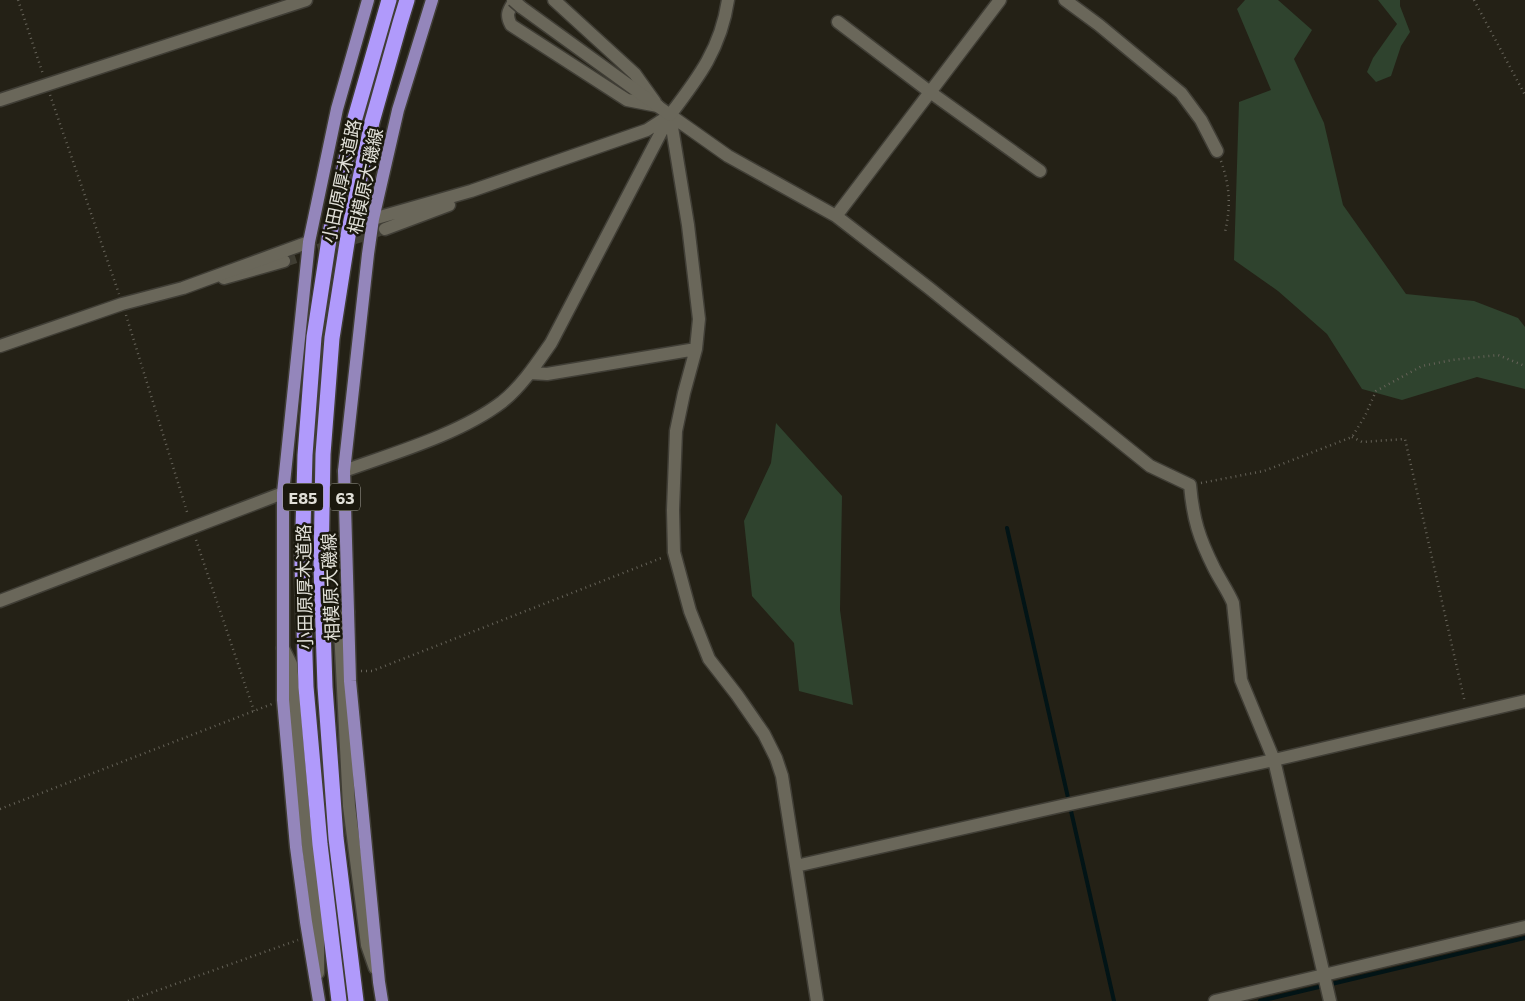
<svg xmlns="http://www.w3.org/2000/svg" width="1525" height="1001" font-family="Commissioner,'Noto Sans JP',sans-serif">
	<rect width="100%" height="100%" fill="#242116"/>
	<path fill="#2f432e" d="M 1245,0 L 1278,0 L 1312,30 L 1294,59 L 1324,123 L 1343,205 L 1406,294 L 1474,301 L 1518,318 L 1525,327 L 1525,389 L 1477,377 L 1402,400 L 1362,389 L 1327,334 L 1278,291 L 1234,260 L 1239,102 L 1271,90 L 1237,9 Z
		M 1378,0 L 1400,0 L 1400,6 L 1410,32 L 1401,46 L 1391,76 L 1376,82 L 1367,72 L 1373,58 L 1397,24 Z
		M 776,423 L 842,496 L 840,610 L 853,705 L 799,691 L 794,643 L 752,596 L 744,521 L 771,463 Z"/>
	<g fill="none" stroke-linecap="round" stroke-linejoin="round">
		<path stroke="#021416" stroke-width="4" d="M 1007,528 L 1114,1001
			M 1260,1001 L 1525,938"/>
		<path stroke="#403e33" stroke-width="12" stroke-dasharray="12 6" stroke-linecap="butt" d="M 284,261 L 380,230"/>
		<defs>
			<path id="street" d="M 515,0 C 509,10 505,14 511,25 L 627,100 L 658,106
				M 554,0 L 635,74 L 655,102
				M 1065,0 L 1099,25 L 1181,93 L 1201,120 L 1217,151
				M 838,22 L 930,92 L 1040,171
				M 0,100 L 306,0
				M 670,115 L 728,156 L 836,216 L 929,288 L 1150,466 L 1190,485 C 1193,519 1199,538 1214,568 C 1220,580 1228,591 1233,603 L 1241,680 L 1274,760 L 1330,1001
				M 670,115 L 688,225 L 699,319 L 696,349 L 684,393 L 676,431 L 673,510 L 674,552 L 690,611 L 709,659 L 737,695 L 764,734 L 776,758 L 782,776 L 817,1001
				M 836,216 L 1000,0
				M 373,219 L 471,191 L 647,130 L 670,115
				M 385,229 L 449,205
				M 224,278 L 284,261
				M 530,373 L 547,374 L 696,349
				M 344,471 C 394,453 460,434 502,402 C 522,386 537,363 551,343 L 670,115
				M 0,601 L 283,493
				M 348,612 L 340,630 L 349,806 L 367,945 L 375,968
				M 283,648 L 291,664 L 304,816 L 318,929 L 318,973
				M 796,866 L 1061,806 L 1274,760 L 1525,701
				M 1215,1001 L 1525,927"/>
			<path id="secondary" d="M 521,7 L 670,115 C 699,77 721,48 728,0
				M 0,346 L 122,304 L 183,288 L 309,242"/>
			<path id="primary" d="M 319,1001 L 306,922 L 296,847 L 283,700 L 283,493 L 309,242 L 337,109 L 368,0
				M 382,1001 L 379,982 L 350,681 L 344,471 L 368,254 L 373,219 L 398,110 L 432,0"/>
			<path id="highway" d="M 339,1001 L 320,844 L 306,687 L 302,565 L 305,455 L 314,337 L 330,233 L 355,118 L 389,0
				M 356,1001 L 336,838 L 325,687 L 321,566 L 323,454 L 332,338 L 349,230 L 372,122 L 400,23 L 407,0"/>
		</defs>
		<use href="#street" stroke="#403e36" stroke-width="15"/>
		<use href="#secondary" stroke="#403e36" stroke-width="15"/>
		<use href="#primary" stroke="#403e36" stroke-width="15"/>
		<use href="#highway" stroke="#403e36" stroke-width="18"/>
		<path stroke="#666359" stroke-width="2.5" stroke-dasharray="1 4" stroke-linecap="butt" d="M 18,0 L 43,74
			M 1474,0 L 1525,95
			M 50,95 L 119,294
			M 1221,161 C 1230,187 1231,206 1225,232
			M 126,315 L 188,515
			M 1352,437 L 1362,442 L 1405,439 L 1465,703
			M 1201,483 L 1264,471 L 1352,437 L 1365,416 L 1376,391 L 1422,366 L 1452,360 L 1498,355 L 1525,366
			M 196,540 L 254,711
			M 361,671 L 372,671 L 664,557
			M 0,809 L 272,704
			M 128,1001 L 298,940"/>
		<use href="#street" stroke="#6a675a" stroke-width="12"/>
		<use href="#secondary" stroke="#6a675a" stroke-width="12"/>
		<use href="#primary" stroke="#9486bb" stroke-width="12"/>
		<use href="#highway" stroke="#b09afb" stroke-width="15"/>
		<defs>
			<path id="secondary-bridge" d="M 513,0 L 521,7"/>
		</defs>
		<use href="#secondary-bridge" stroke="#403e36" stroke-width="15" stroke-linecap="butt"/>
		<use href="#secondary-bridge" stroke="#6a675a" stroke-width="12"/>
	</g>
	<g text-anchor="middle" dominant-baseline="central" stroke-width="5" stroke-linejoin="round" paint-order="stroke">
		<g fill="#1a180d" stroke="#a5a49b" stroke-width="1">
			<rect x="283" y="483.5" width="40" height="27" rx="4"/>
			<rect x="330" y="483.5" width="30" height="27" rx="4"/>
		</g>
		<g font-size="16" font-weight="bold" fill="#e1e0d8">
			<text x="303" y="497">E85</text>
			<text x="345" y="497">63</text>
		</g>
		<g font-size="18" fill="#e1e0d8" stroke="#1a180d">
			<text transform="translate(341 181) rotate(-78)">小田原厚木道路</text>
			<text transform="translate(365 181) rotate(-78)">相模原大磯線</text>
			<text transform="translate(304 587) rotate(-91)">小田原厚木道路</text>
			<text transform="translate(330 587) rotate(-92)">相模原大磯線</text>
		</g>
	</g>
</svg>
